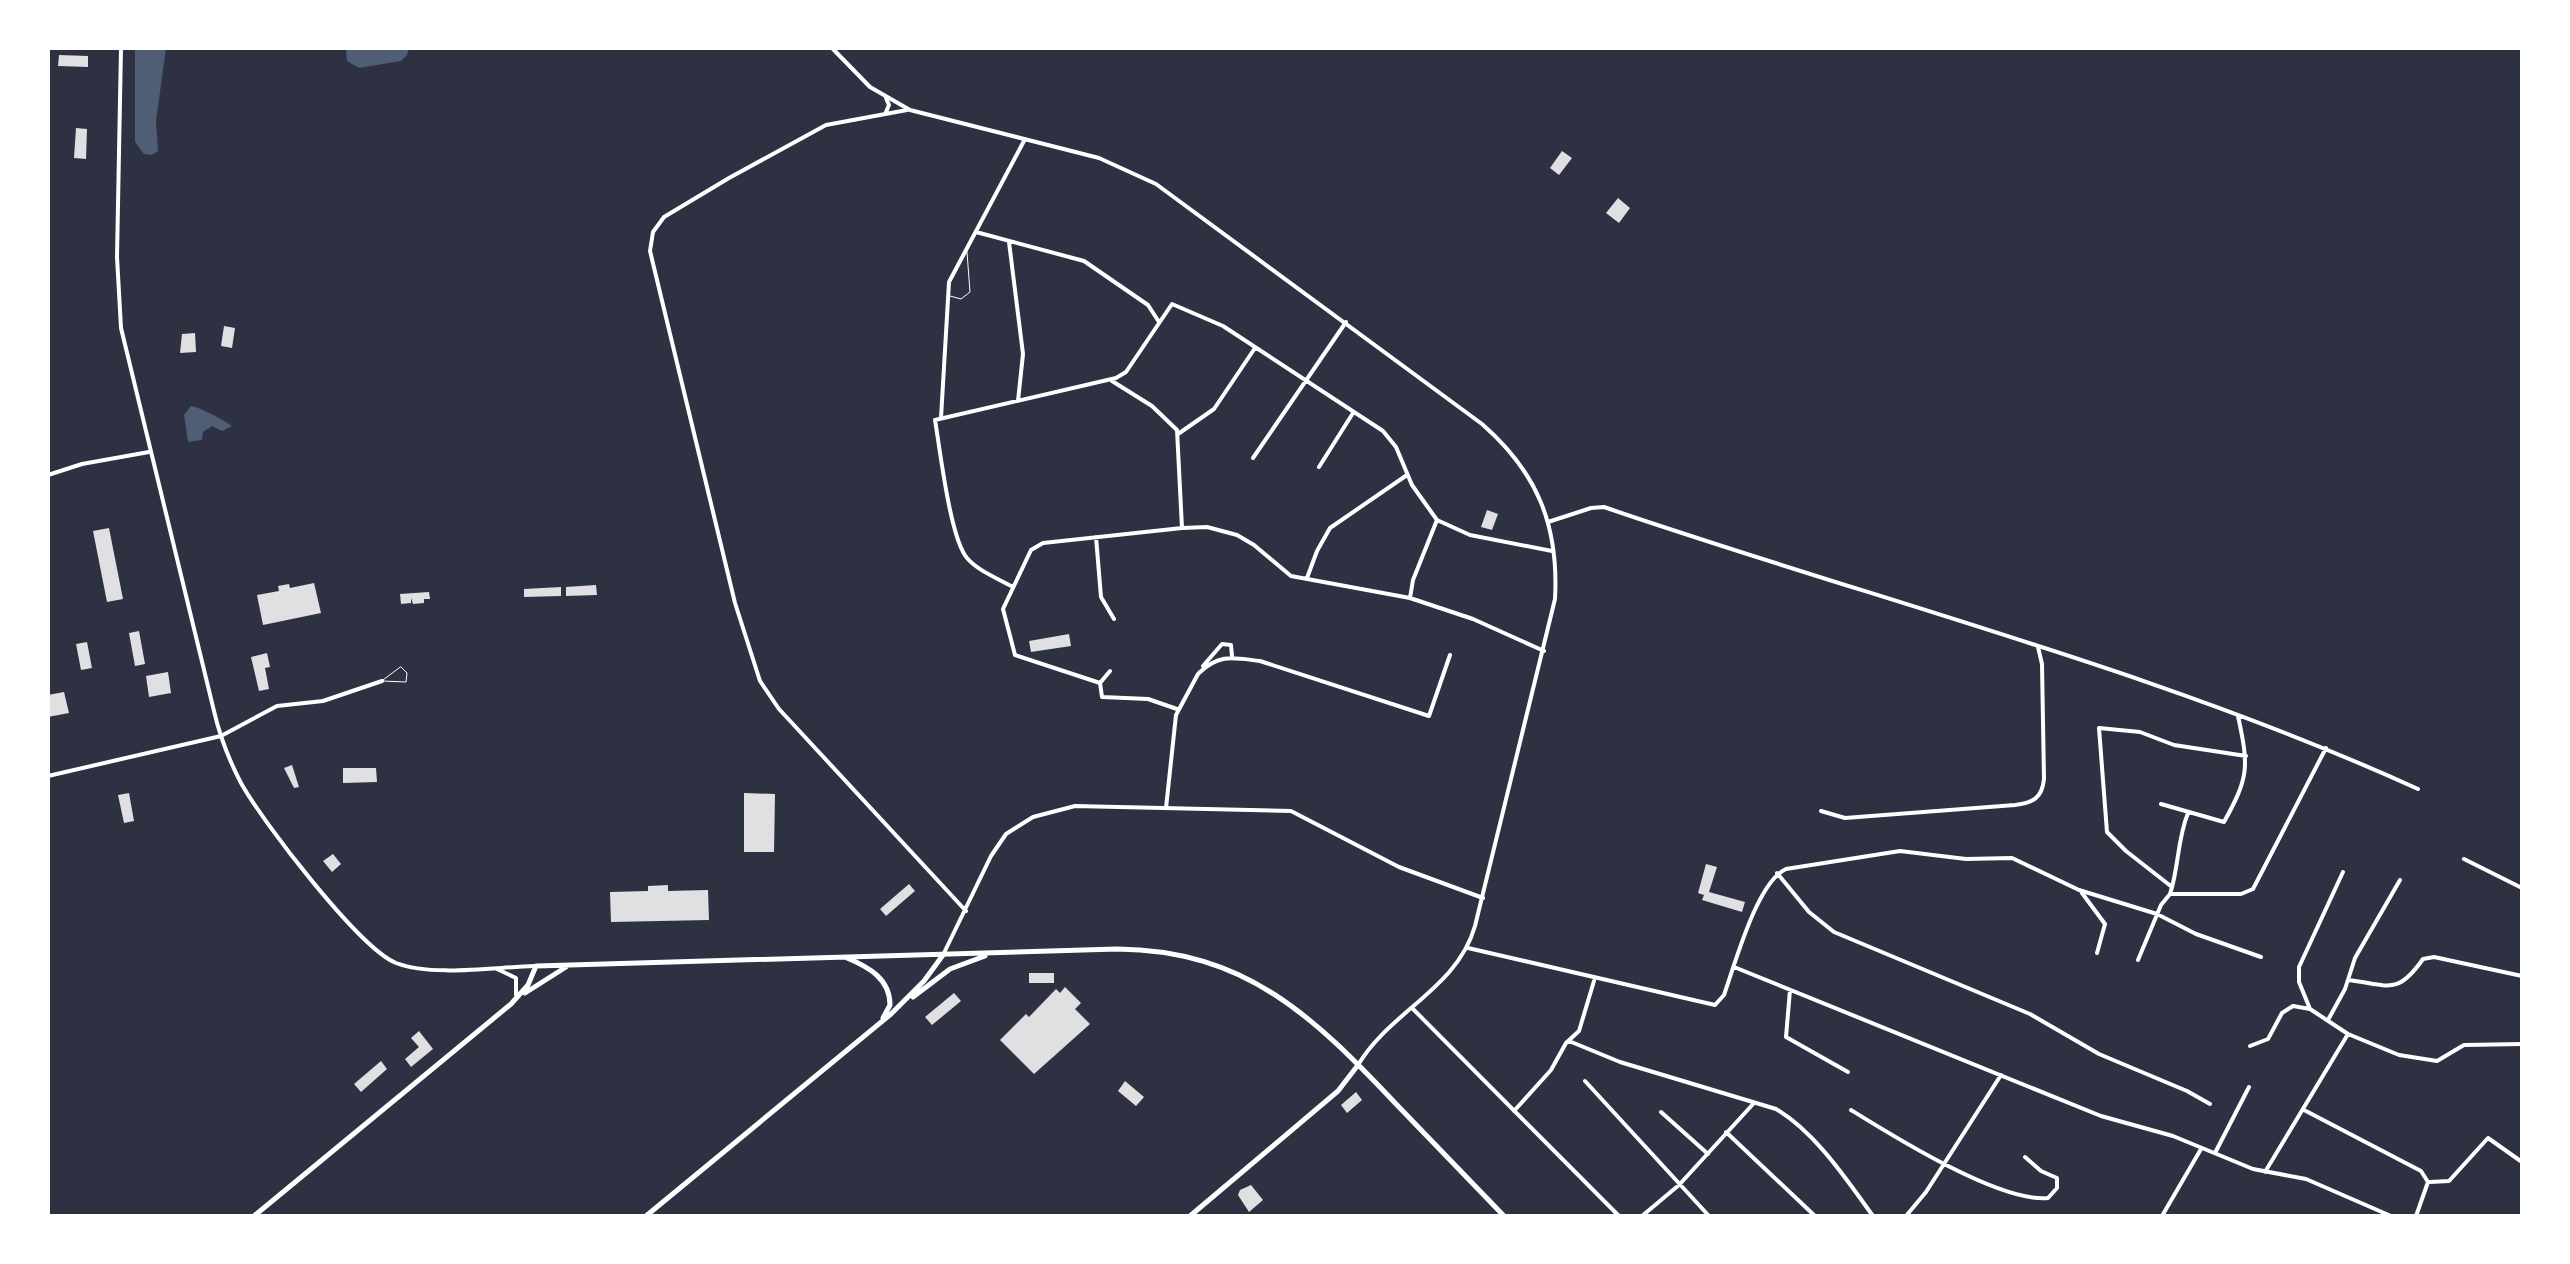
<svg xmlns="http://www.w3.org/2000/svg" width="2570" height="1264" font-family="'Open Sans',sans-serif">
	<rect width="100%" height="100%" fill="#2d3142"/>
	<path fill="#4f5d75" d="M 135,48 L 166,48 L 156,121 L 158,151 L 152,155 L 144,154 L 135,142 Z
		M 346,48 L 409,48 L 407,55 L 401,61 L 359,68 L 347,61 Z
		M 191,406 C 199,407 226,421 232,426 L 222,431 L 212,426 L 203,432 L 202,440 L 188,442 L 184,415 Z"/>
	<path fill="#e0e0e3" d="M 59,55 L 88,56 L 88,67 L 58,66 Z
		M 76,128 L 87,129 L 86,159 L 74,158 Z
		M 1562,151 L 1572,158 L 1559,175 L 1550,168 Z
		M 1618,198 L 1630,208 L 1619,223 L 1606,213 Z
		M 224,326 L 235,328 L 232,348 L 221,346 Z
		M 195,333 L 196,352 L 180,353 L 182,334 Z
		M 1487,510 L 1498,514 L 1492,530 L 1481,527 Z
		M 109,528 L 123,599 L 107,602 L 93,531 Z
		M 314,583 L 321,613 L 263,625 L 257,595 L 279,591 L 278,586 L 289,584 L 290,588 Z
		M 596,585 L 597,595 L 566,596 L 566,587 Z
		M 561,587 L 561,596 L 524,597 L 524,589 Z
		M 429,592 L 430,599 L 424,599 L 424,603 L 413,604 L 411,598 L 411,603 L 401,604 L 400,594 Z
		M 139,631 L 145,664 L 135,666 L 129,633 Z
		M 1069,634 L 1071,646 L 1031,652 L 1029,641 Z
		M 87,642 L 92,668 L 81,670 L 76,644 Z
		M 267,653 L 270,667 L 265,668 L 269,689 L 259,691 L 251,657 Z
		M 168,672 L 171,693 L 149,697 L 146,676 Z
		M 64,692 L 69,713 L 48,717 L 48,695 Z
		M 292,765 L 299,787 L 294,788 L 284,768 Z
		M 343,768 L 376,768 L 377,782 L 343,783 Z
		M 129,793 L 134,821 L 124,823 L 118,795 Z
		M 744,793 L 775,794 L 774,852 L 744,852 Z
		M 333,854 L 341,864 L 332,872 L 323,861 Z
		M 1706,864 L 1717,867 L 1709,892 L 1745,902 L 1742,912 L 1702,900 L 1704,895 L 1698,893 Z
		M 909,884 L 915,891 L 886,916 L 880,909 Z
		M 668,885 L 668,891 L 708,890 L 709,920 L 611,922 L 610,892 L 648,891 L 648,886 Z
		M 1029,973 L 1054,973 L 1054,983 L 1029,983 Z
		M 1065,987 L 1081,1003 L 1075,1009 L 1090,1024 L 1034,1074 L 1000,1040 L 1026,1014 L 1029,1017 L 1056,989 L 1060,993 Z
		M 954,993 L 961,1001 L 932,1025 L 925,1017 Z
		M 419,1031 L 433,1049 L 411,1067 L 405,1059 L 419,1047 L 411,1038 Z
		M 381,1061 L 387,1069 L 361,1092 L 354,1084 Z
		M 1125,1081 L 1144,1097 L 1136,1106 L 1118,1091 Z
		M 1356,1092 L 1362,1100 L 1347,1113 L 1341,1105 Z
		M 1251,1185 L 1263,1200 L 1249,1212 L 1238,1195 L 1240,1190 Z"/>
	<g fill="none" stroke-linecap="round" stroke-linejoin="round">
		<path stroke="#fff" stroke-width="1" d="M 950,296 L 961,299 L 970,292 L 967,252
			M 401,667 L 407,673 L 406,682 L 382,681 Z"/>
		<path stroke="#fff" stroke-width="4" d="M 907,110 L 826,125 L 729,178 L 664,217 L 653,232 L 650,251 L 735,603 L 760,681 L 779,709 L 966,911
			M 886,112 L 889,105 L 886,98
			M 976,232 L 1084,261 L 1148,305 L 1159,322
			M 1009,242 L 1023,354 L 1018,401
			M 1112,381 L 1152,406 L 1177,430 L 1182,528 L 1207,527 L 1237,535 L 1254,545 L 1291,576 L 1410,598 L 1473,619 L 1544,651
			M 941,418 L 949,282 L 1025,139
			M 1178,434 L 1214,409 L 1255,348
			M 1253,458 L 1346,322
			M 1319,467 L 1353,413
			M 48,475 L 82,464 L 149,452
			M 1548,522 L 1591,508 L 1604,507 C 1875,600 2157,670 2418,789
			M 1096,537 L 1101,597 L 1114,619
			M 1307,578 L 1317,551 L 1330,528 L 1407,475
			M 1013,587 C 999,579 978,571 967,558 C 950,538 940,449 935,420 L 1116,378 L 1126,372 L 1172,304 L 1223,326 L 1383,431 L 1396,447 L 1412,485 L 1437,520 L 1470,535 L 1552,551
			M 1410,598 L 1413,580 L 1437,520
			M 1203,666 L 1222,644 L 1231,645 L 1232,656
			M 1110,671 L 1100,683 L 1102,697 L 1148,699 L 1177,709
			M 1199,673 C 1220,653 1234,658 1260,661 L 1429,716 L 1450,655
			M 1100,683 L 1015,655 L 1003,609 L 1031,550 L 1043,543 L 1182,528
			M 221,736 L 277,706 L 323,701 L 382,681
			M 2161,804 L 2224,822 C 2249,777 2249,767 2238,716
			M 1166,808 L 1176,715 L 1198,674
			M 1821,811 L 1845,818 L 2015,805 C 2033,803 2042,798 2044,779 L 2042,664 L 2038,647
			M 2464,859 L 2522,888
			M 1777,873 L 1809,912 L 1834,932 L 2030,1014 L 2099,1054 L 2187,1091 L 2210,1104
			M 2172,887 L 2126,851 L 2107,832 L 2099,728 L 2140,732 L 2174,745 L 2246,756
			M 2082,893 L 2105,924 L 2097,953
			M 2170,894 C 2179,867 2177,840 2188,813
			M 1468,948 L 1715,1005 L 1724,995 C 1735,964 1757,882 1786,869 L 1900,851 L 1966,859 L 2012,858 L 2079,890 L 2157,914 L 2196,934 L 2261,957
			M 943,955 L 991,856 L 1006,834 L 1033,817 L 1075,806 L 1291,811 L 1399,867 L 1483,898
			M 2138,960 L 2161,905 L 2170,894 L 2241,894 L 2253,889 L 2326,748
			M 1734,967 L 2101,1116 L 2173,1136 L 2253,1169 L 2306,1179 L 2391,1216
			M 2348,980 C 2389,985 2397,996 2423,959 L 2434,957 L 2522,976
			M 1790,990 L 1786,1037 L 1848,1072
			M 1412,1008 L 1619,1216
			M 2310,1009 L 2299,982 L 2299,967 L 2343,872
			M 2328,1020 L 2345,989 L 2355,958 L 2400,880
			M 1569,1041 L 1620,1062 L 1776,1109 C 1816,1133 1846,1179 1873,1216
			M 2250,1046 L 2268,1039 L 2282,1013 L 2293,1006 L 2310,1009 L 2348,1034 L 2399,1055 L 2437,1061 L 2464,1045 L 2522,1044
			M 1585,1081 L 1709,1216
			M 1851,1110 C 1893,1136 2000,1203 2048,1198 L 2057,1188 L 2057,1178 L 2041,1171 L 2025,1157
			M 2304,1110 L 2421,1171 L 2428,1182 L 2416,1216
			M 1514,1111 L 1551,1070 L 1566,1043 L 1579,1031 L 1594,981
			M 1661,1112 L 1708,1154
			M 1726,1132 L 1815,1216
			M 2215,1153 L 2249,1087
			M 2265,1172 L 2348,1034
			M 2430,1182 L 2449,1181 L 2488,1138 L 2522,1162
			M 1642,1216 L 1679,1185 L 1754,1103
			M 1906,1216 L 1926,1192 L 2001,1075
			M 2162,1216 L 2201,1149"/>
		<path stroke="#fff" stroke-width="4" d="M 121,48 L 117,257 L 121,328 L 214,711 C 220,737 229,760 241,783 C 262,821 359,948 396,963 C 433,977 495,967 534,966
			M 832,48 L 870,87 L 910,110 L 1099,158 L 1156,184 L 1482,424 C 1537,472 1559,525 1555,599 L 1475,926 C 1457,989 1390,1011 1358,1065
			M 48,776 L 221,736
			M 497,969 L 516,978 L 516,995"/>
		<path stroke="#fff" stroke-width="5" d="M 847,958 C 869,967 890,979 890,1005 L 883,1018
			M 525,993 L 566,967
			M 913,997 L 950,969 L 985,956
			M 254,1216 L 511,1004 L 528,985 L 536,966 L 1117,949 C 1246,950 1314,1017 1397,1105 C 1433,1142 1468,1179 1504,1216
			M 646,1216 L 891,1014 L 924,981 L 943,955
			M 1190,1216 L 1338,1091 L 1358,1065"/>
	</g>
	<rect width="2570" height="1264" fill="none" stroke="#ffffff" stroke-width="100"/>
</svg>
